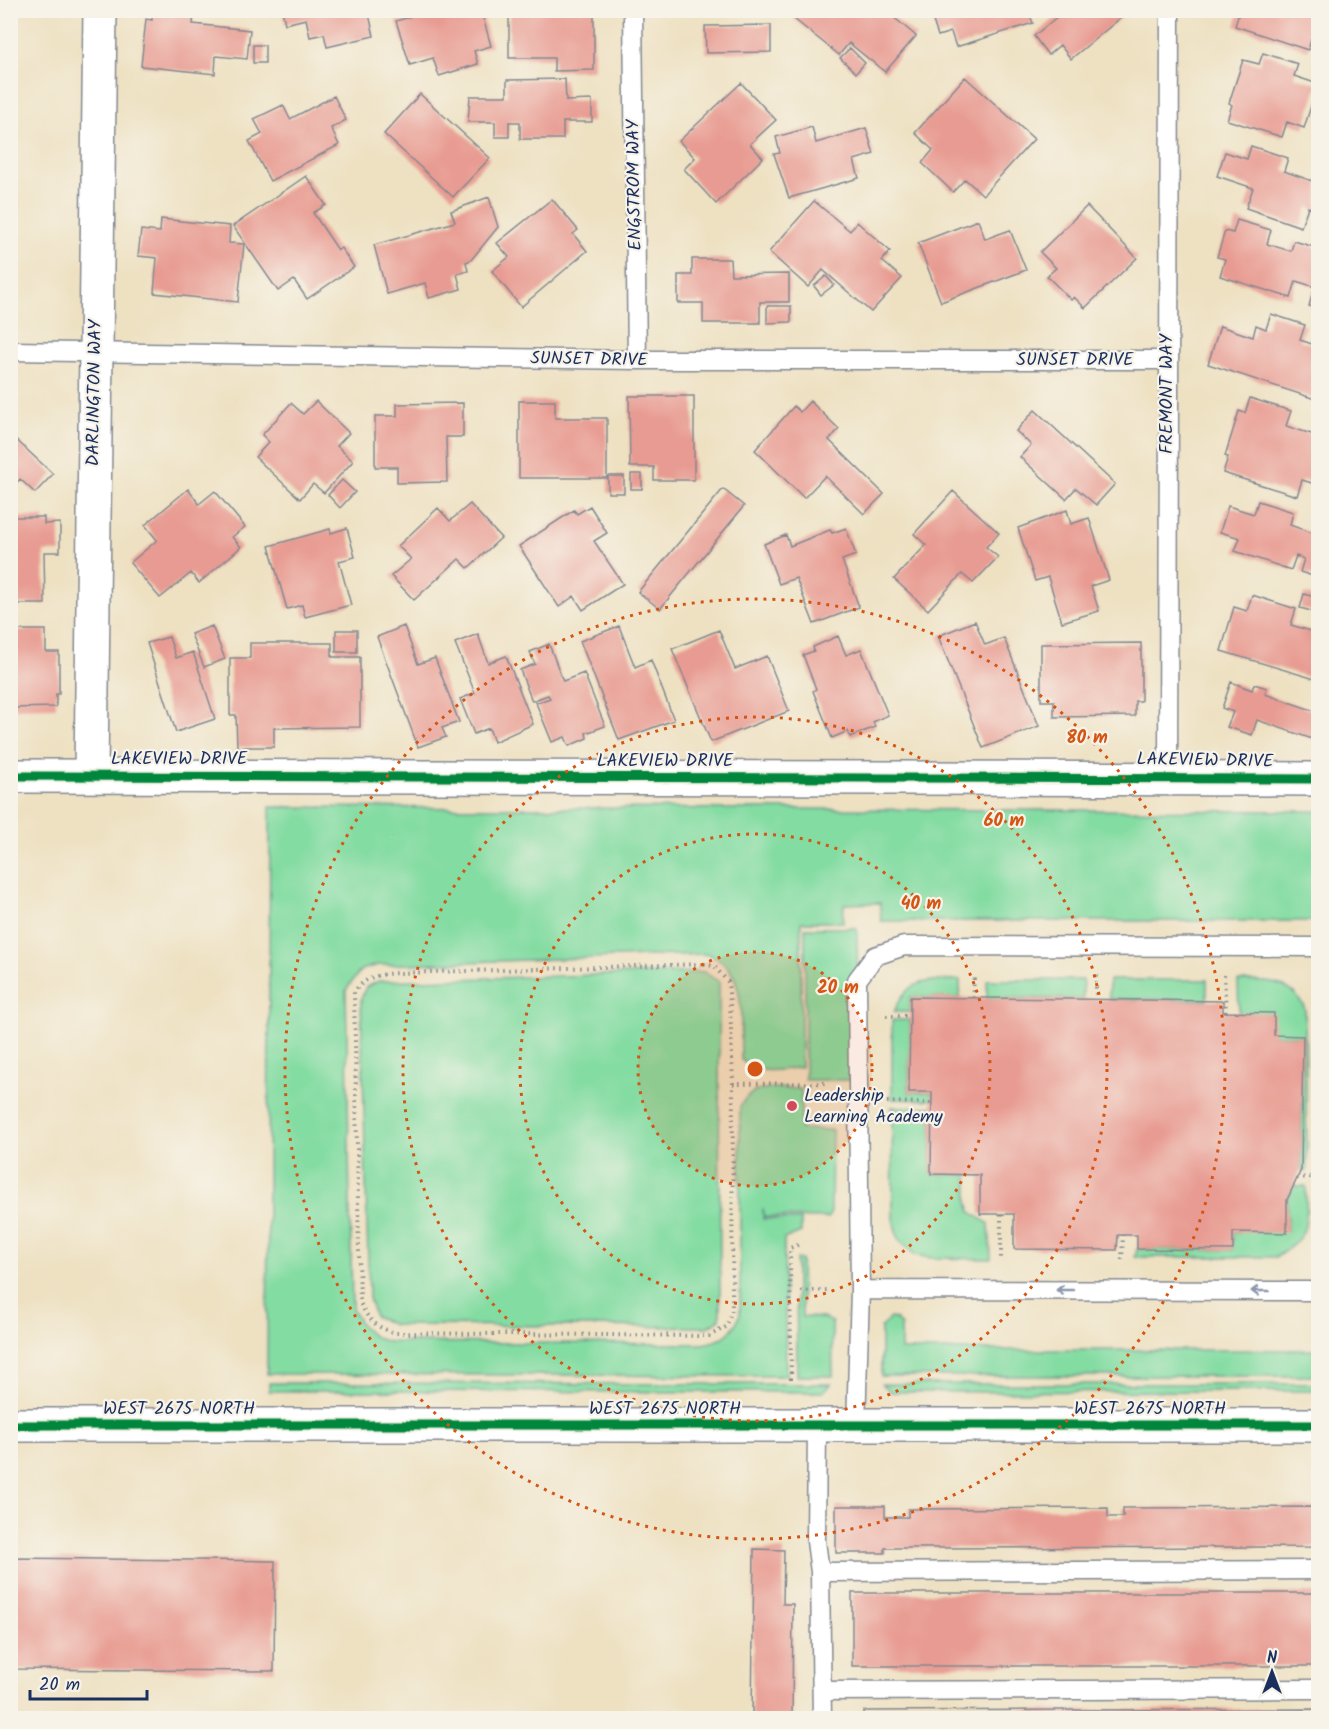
<svg xmlns="http://www.w3.org/2000/svg" width="1329" height="1729" font-family="Kalam,sans-serif">
	<rect width="100%" height="100%" fill="#f7f3e8"/>
	<filter id="ink" filterUnits="userSpaceOnUse"><feTurbulence type="fractalNoise" baseFrequency=".0167" numOctaves="2"/><feDisplacementMap in="SourceGraphic" scale="12" xChannelSelector="R" yChannelSelector="G"/><feConvolveMatrix kernelMatrix="1 2 1 2 8 2 1 2 1" color-interpolation-filters="sRGB"/></filter>
	<filter id="wash" filterUnits="userSpaceOnUse"><feTurbulence type="fractalNoise" baseFrequency=".008" numOctaves="4" result="noise"/><feDisplacementMap in="SourceGraphic" scale="24" xChannelSelector="R" yChannelSelector="G"/><feGaussianBlur stdDeviation="1.35" result="paint"/><feColorMatrix in="noise" values="0 0 0 0 0 0 0 0 0 0 0 0 0 0 0 0 0 1.4 0 .05"/><feComposite in="paint" operator="in"/></filter>
	<g filter="url(#wash)">
		<rect width="100%" height="100%" fill="#eee1c2"/>
		<path fill="#83dca2" stroke="#4f8680" stroke-width="1.5" d="M 270,807 L 1318,811 L 1318,921 L 881,921 L 880,903 L 844,904 L 843,922 L 801,922 L 801,1067 C 783,1070 754,1076 741,1059 C 739,1023 751,968 707,954 L 378,965 L 361,970 L 346,990 L 352,1308 C 361,1327 368,1337 389,1342 L 702,1344 C 722,1341 733,1334 740,1314 L 740,1107 C 751,1083 778,1088 801,1089 L 801,1129 L 832,1130 L 831,1212 L 828,1218 L 764,1217 L 763,1208 L 763,1219 L 801,1220 L 801,1232 L 784,1239 L 786,1376 L 267,1374 Z
			M 805,928 L 857,928 L 859,1080 L 805,1080 Z
			M 704,972 L 719,982 L 720,1319 L 707,1327 L 394,1325 L 375,1317 L 369,1298 L 361,998 L 366,987 L 379,981 Z
			M 960,980 L 960,998 L 910,997 L 910,1012 L 894,1012 C 908,976 927,982 960,980 Z
			M 987,980 L 1083,980 L 1083,999 L 987,998 Z
			M 1109,980 L 1207,980 L 1207,1000 L 1109,999 Z
			M 1238,981 C 1266,981 1292,980 1305,1009 L 1307,1171 L 1301,1170 L 1303,1036 L 1274,1035 L 1239,1012 Z
			M 892,1020 L 910,1020 L 909,1092 L 932,1092 L 932,1100 L 892,1099 Z
			M 892,1107 L 932,1107 L 931,1174 L 968,1175 L 968,1202 L 971,1212 L 989,1224 L 991,1259 L 931,1258 L 915,1255 L 898,1239 L 893,1219 Z
			M 1293,1186 L 1306,1186 C 1306,1225 1312,1235 1276,1257 L 1135,1257 L 1137,1249 L 1233,1250 L 1233,1232 L 1287,1232 L 1287,1200 Z
			M 796,1259 L 801,1260 L 802,1317 L 824,1318 L 832,1322 L 833,1376 L 797,1376 Z
			M 890,1318 L 895,1319 L 901,1326 L 901,1350 L 1318,1350 L 1318,1376 L 881,1376 L 881,1327 Z
			M 269,1383 L 831,1384 L 823,1392 L 269,1391 Z
			M 882,1384 L 1318,1384 L 1318,1391 L 891,1392 Z"/>
		<g id="blocks">
			<path fill="#e89b92" d="M 152,10 L 194,13 L 193,24 L 250,30 L 247,59 L 216,56 L 215,74 L 141,66 L 146,19 L 152,20 Z
				M 282,10 L 368,10 L 374,36 L 327,47 L 324,34 L 310,37 L 306,19 L 285,24 Z
				M 408,10 L 481,10 L 491,46 L 474,51 L 478,64 L 439,76 L 433,58 L 410,65 L 396,21 L 410,17 Z
				M 509,10 L 594,10 L 594,70 L 554,71 L 554,58 L 509,58 Z
				M 801,10 L 885,10 L 916,36 L 885,72 L 849,43 L 839,55 L 794,19 Z
				M 936,10 L 1028,10 L 1033,23 L 956,47 L 951,32 L 938,36 L 930,12 Z
				M 1065,10 L 1130,10 L 1071,59 L 1060,45 L 1048,55 L 1034,36 Z
				M 1240,10 L 1318,10 L 1318,32 L 1314,30 L 1308,50 L 1235,26 Z
				M 771,25 L 771,52 L 706,53 L 705,26 Z
				M 253,45 L 265,45 L 265,63 L 253,63 Z
				M 850,48 L 865,63 L 856,73 L 840,58 Z
				M 1263,53 L 1298,64 L 1294,76 L 1318,84 L 1304,128 L 1287,122 L 1282,137 L 1227,120 L 1232,105 L 1229,103 L 1243,60 L 1259,64 Z
				M 965,77 L 1034,139 L 983,195 L 965,179 L 953,192 L 922,163 L 933,150 L 915,133 Z
				M 565,79 L 566,101 L 592,100 L 592,122 L 563,122 L 563,139 L 520,139 L 520,122 L 509,122 L 509,137 L 495,137 L 495,122 L 468,122 L 470,96 L 507,96 L 507,80 Z
				M 741,83 L 776,120 L 750,144 L 763,158 L 716,204 L 684,169 L 695,158 L 679,141 Z
				M 420,94 L 490,158 L 453,197 L 384,134 Z
				M 334,96 L 346,120 L 331,128 L 339,145 L 270,181 L 249,141 L 262,134 L 254,119 L 283,105 L 290,119 Z
				M 812,127 L 816,143 L 866,128 L 874,154 L 854,160 L 859,178 L 789,198 L 774,154 L 780,153 L 776,137 Z
				M 1251,146 L 1288,158 L 1284,171 L 1318,183 L 1318,211 L 1308,207 L 1301,227 L 1246,208 L 1253,188 L 1217,176 L 1225,152 L 1247,159 Z
				M 306,176 L 326,205 L 313,213 L 338,250 L 341,248 L 354,267 L 307,299 L 294,280 L 278,291 L 233,226 Z
				M 489,197 L 498,227 L 471,260 L 466,262 L 468,271 L 457,274 L 461,289 L 429,298 L 425,283 L 387,294 L 374,245 L 455,222 L 451,211 Z
				M 552,199 L 578,230 L 573,234 L 587,251 L 521,307 L 492,271 L 509,257 L 497,243 Z
				M 814,201 L 850,231 L 857,222 L 890,251 L 882,261 L 902,278 L 871,312 L 823,270 L 808,287 L 769,252 Z
				M 1087,206 L 1137,258 L 1085,308 L 1074,297 L 1071,300 L 1047,276 L 1056,268 L 1040,252 Z
				M 161,219 L 230,226 L 229,243 L 244,244 L 238,302 L 154,293 L 157,258 L 138,256 L 141,230 L 160,232 Z
				M 978,220 L 985,239 L 1010,230 L 1026,270 L 941,302 L 918,243 Z
				M 1237,220 L 1271,230 L 1267,244 L 1291,251 L 1294,241 L 1318,248 L 1318,288 L 1296,281 L 1291,298 L 1220,276 L 1225,259 L 1217,257 L 1225,231 L 1233,233 Z
				M 692,259 L 730,259 L 731,275 L 789,274 L 789,302 L 760,302 L 760,323 L 703,323 L 703,303 L 678,303 L 678,275 L 692,275 Z
				M 826,276 L 834,285 L 821,295 L 814,286 Z
				M 1313,292 L 1318,293 L 1318,308 L 1309,306 Z
				M 767,306 L 791,306 L 791,322 L 767,323 Z
				M 1271,314 L 1305,325 L 1300,340 L 1318,346 L 1318,400 L 1208,364 L 1220,326 L 1253,337 L 1256,325 L 1266,329 Z
				M 629,396 L 694,396 L 694,480 L 654,480 L 654,467 L 630,467 Z
				M 1250,398 L 1291,411 L 1286,426 L 1318,436 L 1318,485 L 1302,480 L 1297,496 L 1223,473 L 1228,457 L 1225,456 L 1239,411 L 1245,413 Z
				M 316,401 L 349,433 L 337,446 L 353,461 L 324,493 L 313,484 L 300,499 L 255,457 L 269,442 L 262,435 L 291,403 L 303,414 Z
				M 519,401 L 555,401 L 555,418 L 607,418 L 607,478 L 519,478 Z
				M 810,401 L 839,429 L 829,440 L 884,494 L 864,514 L 825,476 L 804,498 L 755,450 L 794,406 L 800,412 Z
				M 463,403 L 463,437 L 446,437 L 447,482 L 397,483 L 397,467 L 375,467 L 375,416 L 397,416 L 397,404 Z
				M 1035,410 L 1115,484 L 1096,505 L 1076,488 L 1066,499 L 1020,457 L 1031,445 L 1016,431 Z
				M 10,434 L 53,474 L 35,493 L 20,479 L 10,490 Z
				M 631,474 L 642,474 L 642,489 L 631,489 Z
				M 608,476 L 624,476 L 624,493 L 608,493 Z
				M 342,480 L 355,492 L 340,508 L 328,495 Z
				M 188,489 L 199,504 L 215,491 L 245,527 L 232,537 L 241,547 L 199,583 L 191,573 L 160,598 L 130,563 L 157,540 L 145,525 Z
				M 723,489 L 744,506 L 660,609 L 638,592 Z
				M 953,491 L 999,533 L 986,547 L 998,557 L 973,583 L 962,574 L 928,610 L 894,579 L 926,545 L 914,534 Z
				M 1258,501 L 1293,512 L 1290,525 L 1318,535 L 1318,563 L 1313,576 L 1300,572 L 1304,559 L 1296,556 L 1291,570 L 1235,551 L 1240,538 L 1220,532 L 1228,506 L 1254,514 Z
				M 470,504 L 501,538 L 468,568 L 459,559 L 414,600 L 391,576 L 411,559 L 398,546 L 438,508 L 450,521 Z
				M 590,506 L 607,533 L 594,541 L 623,584 L 583,610 L 574,596 L 559,607 L 519,546 L 574,510 L 577,514 Z
				M 1067,510 L 1071,524 L 1089,518 L 1109,580 L 1091,586 L 1099,611 L 1062,622 L 1048,577 L 1035,581 L 1018,528 Z
				M 10,517 L 44,517 L 44,524 L 60,523 L 60,552 L 44,552 L 45,604 L 10,604 Z
				M 347,528 L 355,557 L 339,561 L 351,605 L 305,617 L 302,605 L 287,609 L 269,546 L 330,529 L 331,533 Z
				M 846,528 L 856,555 L 842,560 L 859,607 L 814,624 L 796,578 L 779,584 L 764,544 L 786,535 L 790,546 L 830,530 L 832,533 Z
				M 1304,594 L 1318,598 L 1315,612 L 1300,608 Z
				M 1252,595 L 1296,609 L 1291,625 L 1318,633 L 1318,680 L 1221,651 L 1234,607 L 1247,611 Z
				M 975,621 L 985,645 L 1004,638 L 1039,726 L 983,748 L 938,636 Z
				M 212,626 L 225,659 L 204,667 L 191,634 Z
				M 404,626 L 418,664 L 435,658 L 459,722 L 442,728 L 446,737 L 418,747 L 377,637 Z
				M 619,626 L 635,667 L 651,660 L 674,720 L 619,740 L 580,641 Z
				M 10,630 L 46,630 L 46,652 L 59,652 L 59,694 L 56,694 L 56,707 L 10,708 Z
				M 336,630 L 357,630 L 357,652 L 336,652 Z
				M 719,630 L 735,669 L 767,656 L 789,711 L 711,742 L 672,649 Z
				M 478,634 L 488,663 L 506,656 L 533,724 L 494,742 L 489,728 L 474,734 L 460,699 L 475,693 L 455,643 Z
				M 838,636 L 846,655 L 861,649 L 888,715 L 873,722 L 875,727 L 850,737 L 848,731 L 832,738 L 813,691 L 816,689 L 803,655 L 814,651 L 813,647 Z
				M 169,637 L 176,658 L 193,652 L 215,719 L 176,732 L 147,643 Z
				M 250,643 L 332,643 L 332,657 L 360,657 L 360,727 L 274,728 L 274,747 L 237,747 L 236,715 L 230,715 L 230,658 L 250,658 Z
				M 1141,643 L 1141,701 L 1135,701 L 1135,716 L 1054,717 L 1054,701 L 1041,701 L 1041,644 Z
				M 549,644 L 563,681 L 584,673 L 605,726 L 586,733 L 587,738 L 569,746 L 565,737 L 552,742 L 536,703 L 550,698 L 548,695 L 532,701 L 520,670 L 535,664 L 530,652 Z
				M 1231,682 L 1252,690 L 1254,684 L 1267,688 L 1265,694 L 1318,712 L 1318,741 L 1257,720 L 1252,735 L 1227,727 L 1233,712 L 1222,708 Z
				M 910,997 L 1223,1001 L 1223,1012 L 1274,1013 L 1274,1035 L 1303,1036 L 1301,1170 L 1287,1200 L 1287,1233 L 1233,1232 L 1233,1250 L 1137,1249 L 1137,1235 L 1118,1235 L 1117,1250 L 1014,1249 L 1014,1214 L 980,1214 L 980,1175 L 931,1174 L 932,1092 L 909,1092 Z
				M 836,1506 L 885,1506 L 885,1517 L 908,1517 L 908,1509 L 1108,1508 L 1108,1517 L 1123,1517 L 1123,1508 L 1318,1507 L 1318,1547 L 885,1548 L 885,1553 L 836,1553 Z
				M 754,1549 L 784,1550 L 783,1604 L 793,1604 L 792,1718 L 752,1718 Z
				M 10,1558 L 275,1561 L 274,1671 L 10,1669 Z
				M 852,1593 L 1318,1593 L 1318,1666 L 852,1666 Z
				M 1318,1709 L 1318,1718 L 864,1718 L 864,1711 Z"/>
		</g>
	</g>
	<g filter="url(#ink)">
		<use href="#blocks" fill-opacity="0" stroke="#848890" stroke-width="1.5"/>
		<g fill="none" stroke-linecap="round" stroke-linejoin="round">
			<defs>
				<path id="lane" d="M 633,10 L 637,360
					M 10,351 L 637,360 L 1167,360
					M 1168,777 L 1170,10
					M 860,1290 L 1318,1291
					M 817,1426 L 816,1541 L 820,1572 L 822,1718
					M 856,1426 L 860,1290 L 857,980 L 875,956 L 904,946 L 1318,947
					M 820,1572 L 1318,1570
					M 822,1691 L 1318,1689"/>
				<path id="street" d="M 91,775 L 100,10
					M 10,776 L 1318,779
					M 10,1425 L 1318,1425"/>
			</defs>
			<use href="#lane" stroke="#848890" stroke-width="21"/>
			<use href="#street" stroke="#848890" stroke-width="36"/>
			<path stroke="#848890" stroke-width="4" stroke-dasharray="1.5 4.5" stroke-linecap="butt" d="M 704,964 L 714,966 L 728,982 L 730,1002 L 733,1084 L 732,1312 L 726,1327 L 709,1336 L 395,1333 C 376,1327 369,1321 360,1303 L 354,992 C 366,976 380,974 399,973 Z
				M 1096,975 L 1096,999
				M 1224,975 L 1226,1012
				M 973,998 L 974,974
				M 886,1016 L 910,1016
				M 733,1084 L 828,1083
				M 887,1102 L 932,1103
				M 1297,1178 L 1311,1177
				M 1001,1214 L 1001,1260
				M 1122,1260 L 1123,1235
				M 801,1291 L 830,1290
				M 791,1379 L 790,1248 L 802,1243"/>
			<use href="#lane" stroke="#fff" stroke-width="18"/>
			<use href="#street" stroke="#fff" stroke-width="33"/>
			<defs>
				<path id="cycleway" d="M 10,776 L 1318,779
					M 10,1425 L 1318,1425"/>
			</defs>
			<use href="#cycleway" stroke="#f7f3e8" stroke-width="13"/>
			<use href="#cycleway" stroke="#00873e" stroke-width="9"/>
		</g>
		<defs><path id="oneway-shaft" d="M-6 0H5M1.5-3L5.5 0L1.5 3" fill="none" stroke-width="1.6" stroke-linecap="round" stroke-linejoin="round" transform="scale(1.5)"/></defs>
		<g stroke="#8d97ae">
			<use href="#oneway-shaft" transform="translate(1065 1290) rotate(-180)"/>
			<use href="#oneway-shaft" transform="translate(1260 1291) rotate(-180)"/>
		</g>
	</g>
	<circle cx="755" cy="1069" r="117" fill="#d45514" fill-opacity=".12"/>
	<g fill="none" stroke="#d45514" stroke-width="3" stroke-dasharray="3 6">
		<circle cx="755" cy="1069" r="117"/>
		<circle cx="755" cy="1069" r="235"/>
		<circle cx="755" cy="1069" r="352"/>
		<circle cx="755" cy="1069" r="470"/>
	</g>
	<circle fill="#d1495b" stroke="#f7f3e8" stroke-width="2" cx="792" cy="1106" r="6"/>
	<g text-anchor="middle" dominant-baseline="central" stroke-width="4.5" stroke-linejoin="round" paint-order="stroke">
		<g font-size="18" fill="#1b2f5e" stroke="#f7f3e8">
			<text transform="translate(635 185) rotate(-91)">ENGSTROM WAY</text>
			<text transform="translate(589 360) rotate(1)">SUNSET DRIVE</text>
			<text x="1075" y="360">SUNSET DRIVE</text>
			<text transform="translate(95 393) rotate(-89)">DARLINGTON WAY</text>
			<text transform="translate(1167 394) rotate(-90)">FREMONT WAY</text>
			<text x="179" y="759">LAKEVIEW DRIVE</text>
			<text x="665" y="761">LAKEVIEW DRIVE</text>
			<text transform="translate(1205 761) rotate(1)">LAKEVIEW DRIVE</text>
			<text x="179" y="1409">WEST 2675 NORTH</text>
			<text x="665" y="1409">WEST 2675 NORTH</text>
			<text x="1150" y="1409">WEST 2675 NORTH</text>
		</g>
		<g font-size="18" fill="#1b2f5e" stroke="#f7f3e8" text-anchor="start">
			<text x="804" y="1096">Leadership<tspan x="804" dy="21">Learning Academy</tspan></text>
		</g>
	</g>
	<circle cx="755" cy="1069" r="9" fill="#d45514" stroke="#f7f3e8" stroke-width="3"/>
	<g font-size="18" text-anchor="middle" font-weight="bold" fill="#d45514" stroke="#f7f3e8" stroke-width="4.5" stroke-linejoin="round" paint-order="stroke">
		<text x="1087" y="743">80 m</text>
		<text x="1004" y="826">60 m</text>
		<text x="921" y="909">40 m</text>
		<text x="838" y="993">20 m</text>
	</g>
	<rect width="1329" height="1729" fill="none" stroke="#f7f3e8" stroke-width="36"/>
	<g transform="translate(1272 1672)" stroke="#f7f3e8" stroke-width="4.5" paint-order="stroke">
	<path d="M0-4.5L10 22L0 15L-10 22Z" fill="#1b2f5e"/>
	<text y="-9" font-size="16" font-weight="bold" text-anchor="middle" fill="#1b2f5e">N</text>
	</g>
	<path d="M30 1690v9h117v-9" fill="none" stroke="#1b2f5e" stroke-width="3"/>
	<text x="39" y="1690" font-size="18" fill="#1b2f5e" stroke="#f7f3e8" stroke-width="4.5" paint-order="stroke">20 m</text>
</svg>
